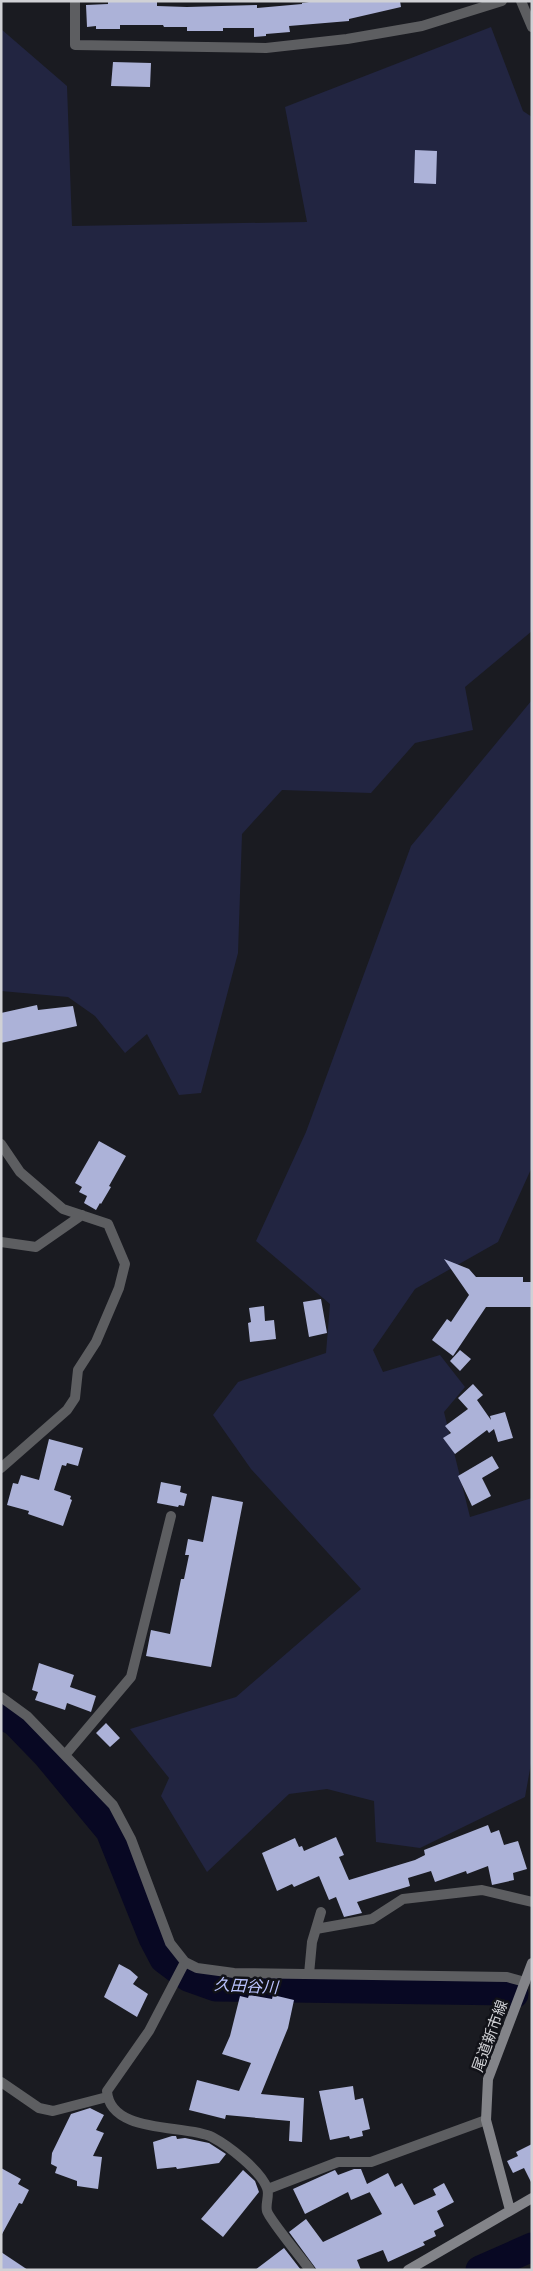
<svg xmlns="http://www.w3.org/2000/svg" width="533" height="2271" font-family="Bitter,'Noto Sans JP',serif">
	<rect width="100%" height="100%" fill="#1a1b21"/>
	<path fill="#222541" d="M 491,27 L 523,111 L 532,117 L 532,631 L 465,687 L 473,730 L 415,743 L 371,793 L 282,790 L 242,834 L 238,953 L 201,1093 L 179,1095 L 147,1034 L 125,1053 L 95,1016 L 68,997 L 1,991 L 1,29 L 67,86 L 72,226 L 307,222 L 285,107 Z
		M 532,700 L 532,1167 L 498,1242 L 415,1289 L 373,1350 L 383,1372 L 440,1355 L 465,1387 L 444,1412 L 470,1517 L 532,1498 L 532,1758 L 525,1797 L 420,1848 L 376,1842 L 374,1801 L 327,1789 L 289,1794 L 207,1872 L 161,1796 L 169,1778 L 130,1729 L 236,1697 L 361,1589 L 251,1469 L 213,1415 L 238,1382 L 326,1353 L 330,1304 L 256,1241 L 306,1132 L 411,846 Z"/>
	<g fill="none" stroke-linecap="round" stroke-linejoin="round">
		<path stroke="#080823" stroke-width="29" d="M 1,1714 L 15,1722 L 47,1755 L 110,1831 L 153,1938 L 164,1959 L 188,1977 L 216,1987 L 510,1991 L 514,1994
			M 480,2270 L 532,2247"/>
	</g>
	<path fill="#acb2d8" d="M 108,1 L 157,1 L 157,6 L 187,7 L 257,5 L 257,8 L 302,4 L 302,3 L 316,1 L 400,1 L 401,7 L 349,19 L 349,21 L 289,26 L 290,32 L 266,34 L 266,36 L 254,37 L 254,28 L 223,28 L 223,31 L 187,31 L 187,27 L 164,27 L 163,25 L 120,25 L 120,29 L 96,29 L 96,26 L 87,27 L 86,5 L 108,4 Z
		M 113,62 L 151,63 L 150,87 L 111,86 Z
		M 415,150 L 437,151 L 436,184 L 414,183 Z
		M 37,1005 L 38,1010 L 73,1006 L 77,1026 L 1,1043 L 1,1013 Z
		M 99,1141 L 126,1156 L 109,1186 L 111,1187 L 101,1204 L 100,1203 L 96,1210 L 84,1203 L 87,1196 L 79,1192 L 82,1187 L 75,1183 Z
		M 444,1259 L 469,1269 L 476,1277 L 523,1277 L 523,1282 L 532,1282 L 532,1307 L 486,1307 L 453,1356 L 432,1340 L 447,1319 L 451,1322 L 469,1295 Z
		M 321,1299 L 327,1333 L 309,1337 L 303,1302 Z
		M 264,1306 L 265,1321 L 274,1320 L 276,1339 L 250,1342 L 248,1323 L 251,1322 L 249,1308 Z
		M 460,1350 L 471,1359 L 460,1371 L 450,1361 Z
		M 473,1384 L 483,1395 L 477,1400 L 491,1420 L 490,1416 L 505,1412 L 513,1438 L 498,1442 L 494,1429 L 489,1433 L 487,1430 L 455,1454 L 443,1438 L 451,1433 L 445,1426 L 468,1409 L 458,1398 Z
		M 49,1439 L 83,1448 L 78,1466 L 67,1463 L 66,1466 L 62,1465 L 54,1490 L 71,1496 L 70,1499 L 72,1500 L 63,1526 L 28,1514 L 29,1511 L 7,1505 L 13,1483 L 18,1484 L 21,1475 L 39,1480 Z
		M 492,1456 L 499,1468 L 482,1478 L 491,1496 L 472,1506 L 458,1476 Z
		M 161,1482 L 181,1486 L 180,1492 L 187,1494 L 184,1506 L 179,1505 L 178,1507 L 157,1503 Z
		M 212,1496 L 243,1502 L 211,1667 L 146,1656 L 151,1630 L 170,1634 L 181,1579 L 184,1579 L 189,1555 L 185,1555 L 188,1539 L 203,1542 Z
		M 39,1663 L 74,1675 L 70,1687 L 96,1696 L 91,1712 L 67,1703 L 65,1710 L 35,1700 L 38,1692 L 32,1690 Z
		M 106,1723 L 120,1738 L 110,1747 L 96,1733 Z
		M 488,1825 L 491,1833 L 499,1830 L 504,1845 L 518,1841 L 527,1869 L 513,1873 L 514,1880 L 492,1885 L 488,1866 L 467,1874 L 466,1871 L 435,1882 L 431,1871 L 408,1878 L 410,1886 L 357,1902 L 362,1913 L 344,1917 L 336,1897 L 329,1900 L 319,1876 L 294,1887 L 292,1884 L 277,1891 L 262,1853 L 295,1838 L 299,1847 L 302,1846 L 304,1851 L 336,1837 L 344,1855 L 339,1857 L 349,1880 L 415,1860 L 425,1855 L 424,1850 Z
		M 119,1964 L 130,1970 L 138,1977 L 133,1984 L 148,1994 L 137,2017 L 104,1997 Z
		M 249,1995 L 272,1999 L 273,1995 L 294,2000 L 288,2028 L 261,2094 L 304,2098 L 302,2142 L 289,2141 L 290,2121 L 226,2115 L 225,2119 L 189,2110 L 197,2080 L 239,2091 L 251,2063 L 222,2054 L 230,2036 L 240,1996 L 248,1998 Z
		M 353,2086 L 355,2100 L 363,2098 L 370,2129 L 362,2131 L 363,2136 L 350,2139 L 349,2136 L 330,2140 L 319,2091 Z
		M 90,2108 L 104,2115 L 96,2130 L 104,2133 L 93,2156 L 102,2157 L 98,2189 L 77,2186 L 77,2181 L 55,2173 L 57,2167 L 51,2164 L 52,2153 L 71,2114 Z
		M 172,2136 L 176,2136 L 177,2139 L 185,2138 L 209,2143 L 226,2154 L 219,2163 L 177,2169 L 176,2167 L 157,2169 L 153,2142 Z
		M 532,2144 L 532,2184 L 524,2168 L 513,2173 L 507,2161 L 518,2156 L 516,2152 Z
		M 1,2168 L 21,2179 L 18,2184 L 29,2190 L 22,2204 L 19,2203 L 1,2236 Z
		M 354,2169 L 361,2169 L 367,2184 L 388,2173 L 395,2187 L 402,2183 L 414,2205 L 436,2195 L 433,2189 L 444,2183 L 454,2202 L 437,2211 L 444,2226 L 434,2231 L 436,2236 L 423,2242 L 425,2245 L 388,2262 L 383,2250 L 357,2260 L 361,2270 L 317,2270 L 289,2232 L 306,2219 L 323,2242 L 382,2214 L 369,2191 L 370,2192 L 351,2200 L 348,2192 L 305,2214 L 293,2189 L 335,2170 L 338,2175 Z
		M 243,2170 L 255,2181 L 259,2192 L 223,2237 L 201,2219 Z
		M 284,2248 L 301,2270 L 255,2270 Z
		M 1,2252 L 28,2270 L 1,2270 Z"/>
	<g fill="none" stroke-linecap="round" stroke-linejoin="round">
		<path stroke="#5d5e61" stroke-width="10" d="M 75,1 L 75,45 L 266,48 L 347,39 L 422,26 L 502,1
			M 521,1 L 532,27
			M 1,1144 L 20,1172 L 63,1209 L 108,1224 L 125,1264 L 119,1288 L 96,1342 L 78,1370 L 75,1398 L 67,1410 L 1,1468
			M 1,1242 L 36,1247 L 82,1215
			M 1,1697 L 27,1716 L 113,1805 L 131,1839 L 170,1943 L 185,1962 L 197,1968 L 234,1973 L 507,1977 L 525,1982
			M 65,1755 L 131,1677 L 171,1516
			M 316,1929 L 372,1919 L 403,1899 L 482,1890 L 532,1902
			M 185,1962 L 149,2031 L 107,2091 C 110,2135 186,2124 212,2137 C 229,2146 260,2170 267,2188 C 270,2195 265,2204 267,2211 C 269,2219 303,2260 310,2270
			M 309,1974 L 312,1942 L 321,1912
			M 1,2082 L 39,2108 L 53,2111 L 107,2097
			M 268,2189 L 338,2162 L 371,2162 L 486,2120"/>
		<path stroke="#838489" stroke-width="10" d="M 510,2210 L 486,2120 L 488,2079 L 532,1963
			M 408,2270 L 532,2198"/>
	</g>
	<g text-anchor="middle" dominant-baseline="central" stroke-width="5" stroke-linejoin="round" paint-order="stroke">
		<g font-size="15" fill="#d0d1d5" stroke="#111218">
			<text transform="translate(490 2036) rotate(-70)">尾道新市線</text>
		</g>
		<g font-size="16" font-style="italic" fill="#bac3ff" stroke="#111218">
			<text transform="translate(246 1986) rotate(3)">久田谷川</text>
		</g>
	</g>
	<rect width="533" height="2271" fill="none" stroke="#d0d1d5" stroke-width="5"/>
</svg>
